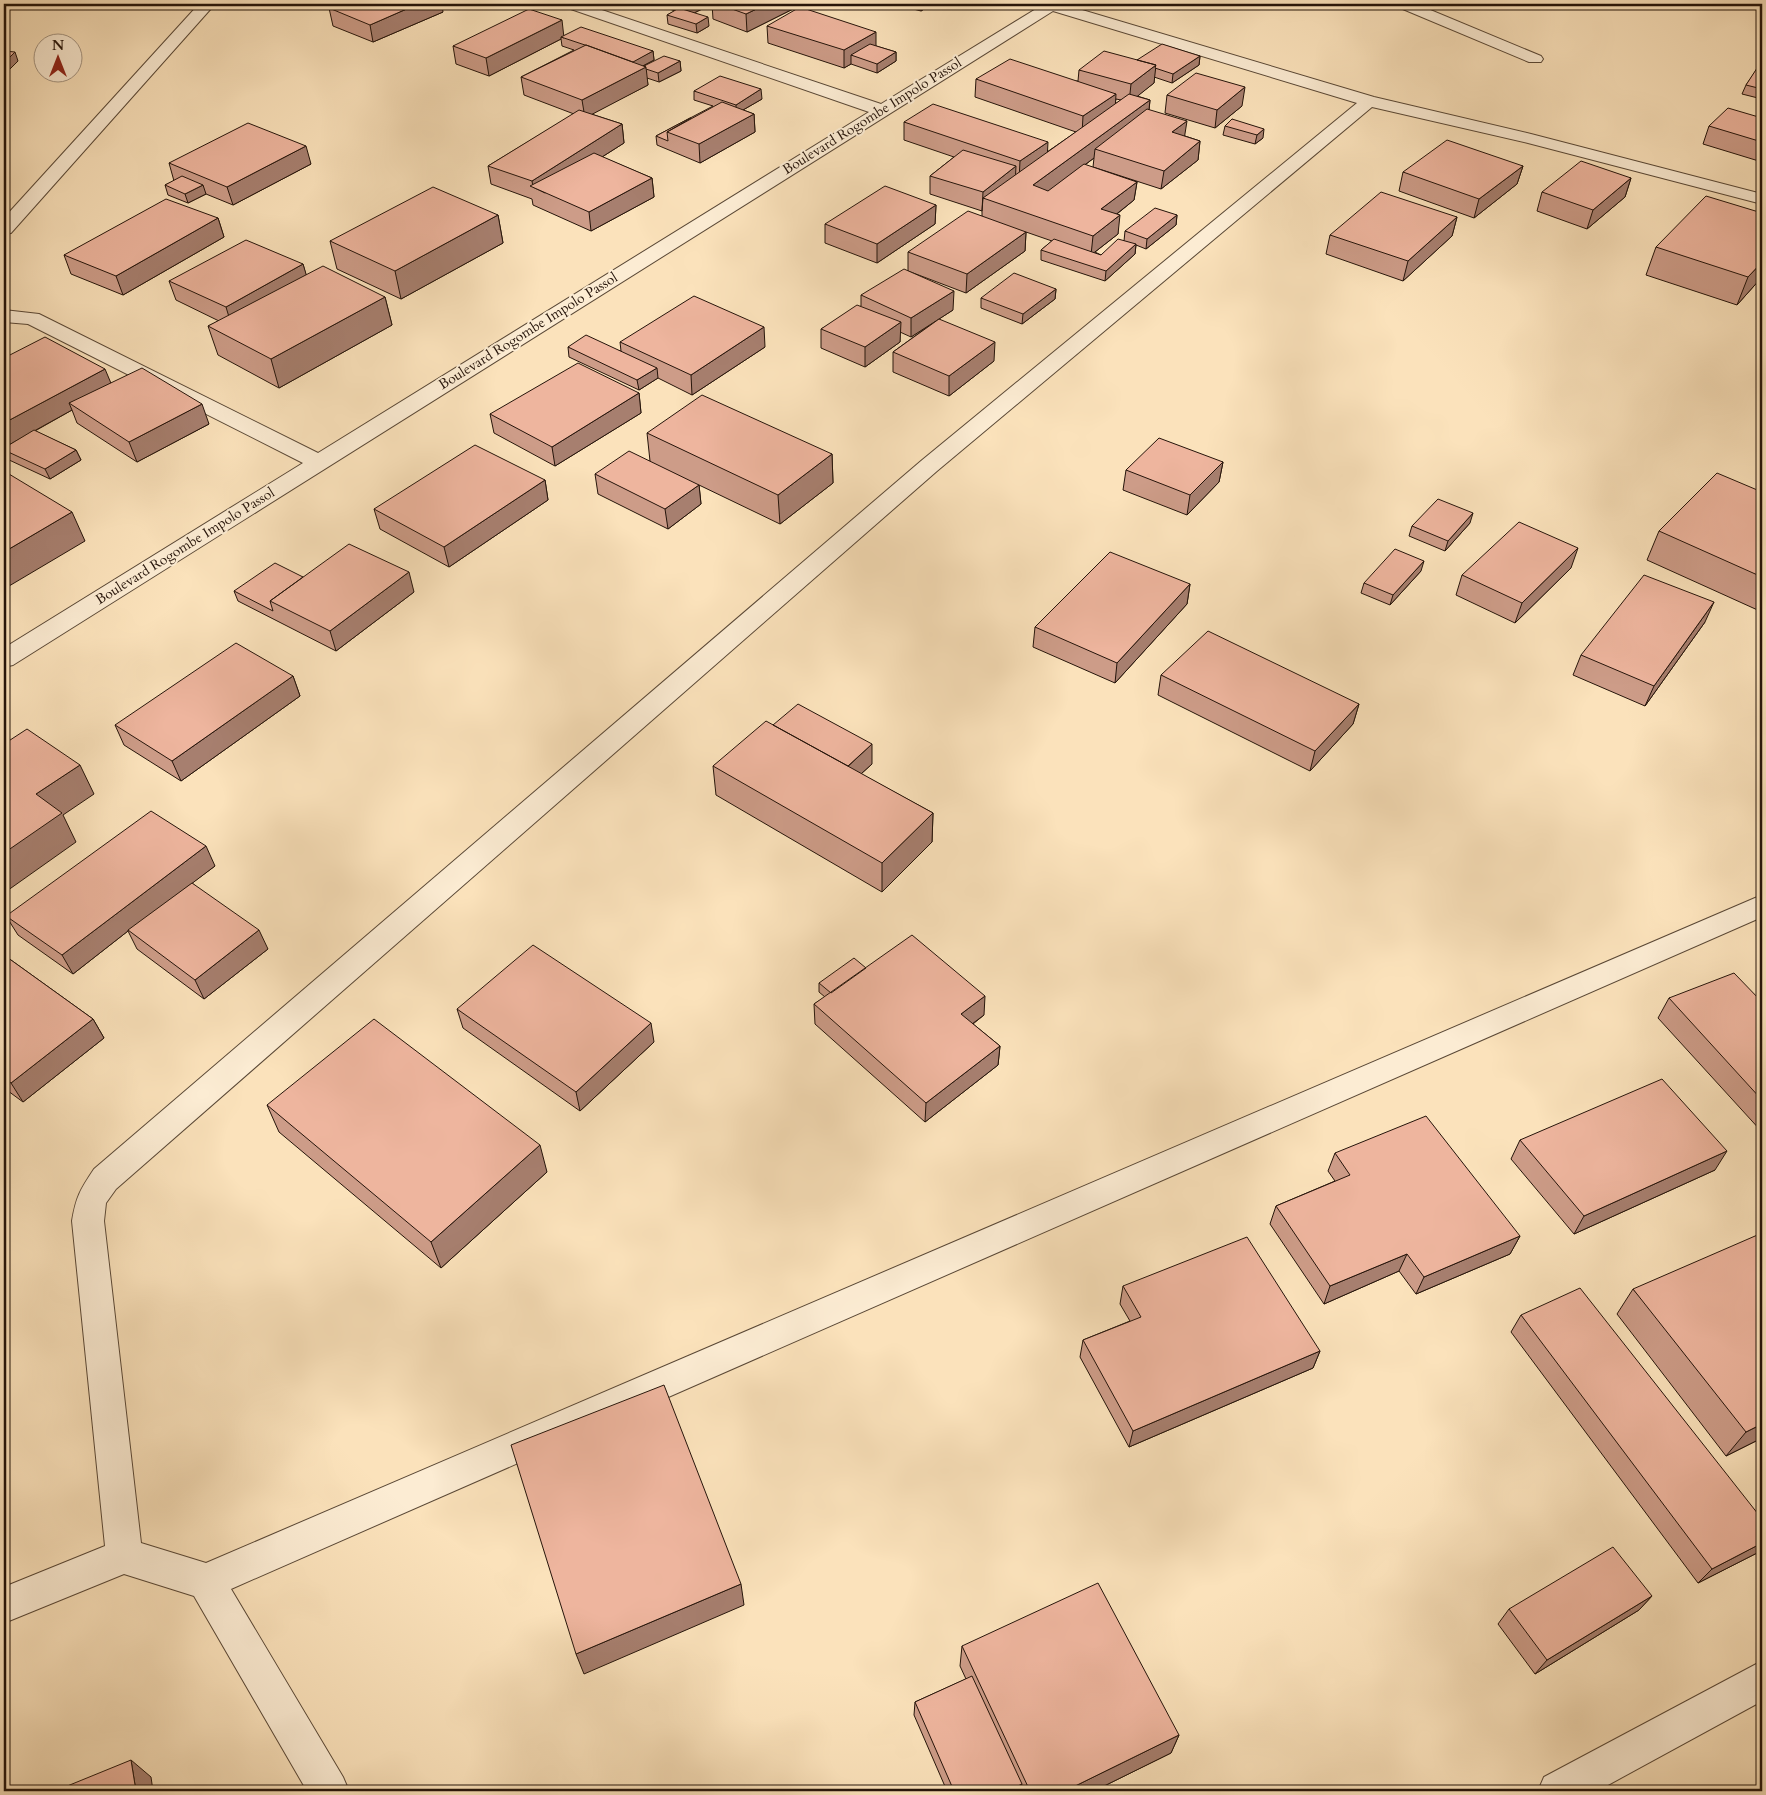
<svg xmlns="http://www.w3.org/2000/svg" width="1766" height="1795" font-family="Cardo,serif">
	<rect width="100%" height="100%" fill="#fbe2bb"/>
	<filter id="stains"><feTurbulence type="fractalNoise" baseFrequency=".004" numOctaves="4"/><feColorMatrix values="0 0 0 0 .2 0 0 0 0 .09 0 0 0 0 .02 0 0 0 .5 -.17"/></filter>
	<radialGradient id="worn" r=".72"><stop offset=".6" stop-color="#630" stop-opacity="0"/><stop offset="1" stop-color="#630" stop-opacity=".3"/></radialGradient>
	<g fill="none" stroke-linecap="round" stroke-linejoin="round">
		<defs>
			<path id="minor" d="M 199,4 L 215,4 L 11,233 L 4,234 L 4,218 Z
				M 562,4 L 584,4 L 881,104 L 1044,4 L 1062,4 L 1374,97 L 1531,134 L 1762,194 L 1762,204 L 1528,143 L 1372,107 L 937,471 L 116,1189 L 106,1203 L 104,1221 L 141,1543 L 206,1563 L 1762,895 L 1762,917 L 231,1589 L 343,1777 L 349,1791 L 307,1791 L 194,1596 L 124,1574 L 4,1623 L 4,1587 L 105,1546 L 72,1221 C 76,1197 80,1190 94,1169 L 921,461 L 1357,103 L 1053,11 L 13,665 L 4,667 L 4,648 L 303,463 L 28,324 L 4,322 L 4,310 L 39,314 L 318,453 L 869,112 L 565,7 Z
				M 1395,4 L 1416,4 L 1541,56 L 1543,59 L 1541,62 L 1529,62 L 1398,7 Z
				M 1762,1661 L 1762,1701 L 1597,1791 L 1538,1791 L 1544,1777 Z"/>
		</defs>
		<use href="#minor" stroke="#5a4836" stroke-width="2"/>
		<use href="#minor" fill="#fcecd3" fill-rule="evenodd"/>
	</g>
	<path fill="#cd9c88" stroke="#25140a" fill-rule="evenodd" d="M 656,4 L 803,4 L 747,32 L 713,19 L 712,4 L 694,13 L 709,26 L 697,33 L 668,24 L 667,15 L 675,11 Z
		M 894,4 L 929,4 L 929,6 L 921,11 Z
		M 957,4 L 976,4 L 967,9 L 957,6 Z
		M 329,8 L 443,12 L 373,42 L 333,26 Z
		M 767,26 L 876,46 L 896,52 L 896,61 L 877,73 L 851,64 L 844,68 L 768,43 Z
		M 564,36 L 653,51 L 654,60 L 643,66 L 644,66 L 680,61 L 681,71 L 659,82 L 647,78 L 648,85 L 591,114 L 622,124 L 624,143 L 602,157 L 652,178 L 654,197 L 591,231 L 533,205 L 532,199 L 491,184 L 488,166 L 574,114 L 524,95 L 521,77 L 574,50 L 562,46 L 561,39 L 489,76 L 456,64 L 453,46 Z
		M 1200,56 L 1199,65 L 1172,83 L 1154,77 L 1154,83 L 1137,96 L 1150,100 L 1149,110 L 1185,136 L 1200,141 L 1198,160 L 1161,189 L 1093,167 L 1094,158 L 1085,165 L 1137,182 L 1134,200 L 1117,214 L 1118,234 L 1095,252 L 1101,255 L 1124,241 L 1125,231 L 1177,215 L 1176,225 L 1146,249 L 1136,245 L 1135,254 L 1105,281 L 1041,260 L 1041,250 L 1052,241 L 1026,232 L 1025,251 L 966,293 L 908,271 L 908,252 L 982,216 L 982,211 L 930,194 L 930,176 L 954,157 L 904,140 L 904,122 L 1047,152 L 1076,132 L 975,97 L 976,79 L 1078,81 L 1079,70 L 1137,60 ZM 1116,99 L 1121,100 L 1115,104 Z
		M 1762,62 L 1762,99 L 1742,94 L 1746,85 Z
		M 694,91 L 762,99 L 743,110 L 754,114 L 755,132 L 700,163 L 657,145 L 656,136 L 713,106 L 694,100 Z
		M 1167,95 L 1242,106 L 1215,128 L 1165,113 Z
		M 1762,118 L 1762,162 L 1703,144 L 1709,126 Z
		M 1232,119 L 1263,138 L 1255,144 L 1223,135 L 1225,126 Z
		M 169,163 L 311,164 L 233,205 L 206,194 L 188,203 L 168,195 L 165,185 L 174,181 Z
		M 1523,166 L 1517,184 L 1474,218 L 1399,191 L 1403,172 Z
		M 1631,178 L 1625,197 L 1587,229 L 1537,211 L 1542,192 Z
		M 936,205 L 935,224 L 877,263 L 825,243 L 825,224 Z
		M 1762,213 L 1762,277 L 1737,305 L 1646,275 L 1656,247 Z
		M 498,215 L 503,243 L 401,299 L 337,269 L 330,241 Z
		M 1457,217 L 1452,236 L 1403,281 L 1326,254 L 1330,235 Z
		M 218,218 L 224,237 L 123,295 L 71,274 L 64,255 Z
		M 303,264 L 306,275 L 385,297 L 392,325 L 279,388 L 218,355 L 208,326 L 219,321 L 176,300 L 169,281 Z
		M 1056,289 L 1055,299 L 1022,324 L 981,308 L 981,298 Z
		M 861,295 L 953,310 L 939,319 L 994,361 L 949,396 L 893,372 L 893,352 L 937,320 L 911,337 L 900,332 L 900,342 L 865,367 L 821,348 L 821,329 L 861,306 Z
		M 620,342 L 765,347 L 692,395 L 658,378 L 639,390 L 569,357 L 568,347 L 621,351 Z
		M 4,358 L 111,383 L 209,424 L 137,462 L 77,423 L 72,410 L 35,431 L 76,450 L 81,460 L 50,479 L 7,459 L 4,452 L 4,448 L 7,446 L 4,444 Z
		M 639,393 L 641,413 L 555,466 L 494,433 L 490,414 Z
		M 647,433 L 832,454 L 833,483 L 780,524 L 699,485 L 701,504 L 668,529 L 598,494 L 595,474 L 650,461 Z
		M 1223,462 L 1219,482 L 1187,515 L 1123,490 L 1126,470 Z
		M 545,480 L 548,500 L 449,567 L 380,529 L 374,509 Z
		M 1762,492 L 1762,612 L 1647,560 L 1659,531 Z
		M 1470,523 L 1445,551 L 1409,536 L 1412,526 Z
		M 1571,568 L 1515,623 L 1456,595 L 1462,575 Z
		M 1421,571 L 1390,605 L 1361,593 L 1364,583 Z
		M 303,577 L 414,592 L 336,651 L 238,601 L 234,591 Z
		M 1190,584 L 1187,604 L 1115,683 L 1033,647 L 1035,627 Z
		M 1705,622 L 1645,706 L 1573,675 L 1581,655 Z
		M 1161,675 L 1359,704 L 1353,724 L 1310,771 L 1158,695 Z
		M 293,676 L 300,696 L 181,781 L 124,745 L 115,725 Z
		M 773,725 L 872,764 L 861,774 L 933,813 L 932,842 L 882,892 L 716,795 L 713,766 Z
		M 215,866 L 192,883 L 268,949 L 204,999 L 137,949 L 128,931 L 73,974 L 18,935 L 6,916 Z
		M 4,955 L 93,1019 L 104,1038 L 23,1102 L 4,1088 Z
		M 866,968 L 984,1015 L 973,1024 L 1000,1046 L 998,1065 L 925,1122 L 815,1024 L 814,1004 L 825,997 L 819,992 L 819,983 Z
		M 1669,998 L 1762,1002 L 1762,1132 L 1658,1018 Z
		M 457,1009 L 654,1042 L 580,1111 L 463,1028 Z
		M 267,1105 L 547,1172 L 441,1268 L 279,1132 Z
		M 1520,1140 L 1715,1170 L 1574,1234 L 1511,1159 Z
		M 1335,1153 L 1520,1236 L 1510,1254 L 1416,1294 L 1399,1271 L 1324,1304 L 1270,1224 L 1276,1206 L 1335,1181 L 1328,1171 Z
		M 1123,1286 L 1320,1351 L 1313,1368 L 1129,1447 L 1080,1357 L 1083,1340 L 1130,1321 L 1120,1304 Z
		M 1633,1289 L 1762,1438 L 1726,1456 L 1617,1314 Z
		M 1521,1315 L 1761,1551 L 1698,1583 L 1511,1332 Z
		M 1652,1596 L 1639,1610 L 1535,1674 L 1498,1624 L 1509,1609 Z
		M 962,1646 L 1179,1735 L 1171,1753 L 1094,1791 L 947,1791 L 914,1715 L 915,1702 L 966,1679 L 960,1666 Z"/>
	<path fill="#a77f6f" stroke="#25140a" d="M 418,4 L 442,4 L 443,12 L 373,42 L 370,25 Z
		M 687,4 L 712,4 L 688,16 Z
		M 767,4 L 803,4 L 747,32 L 746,14 Z
		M 921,4 L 929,4 L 929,6 L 921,11 Z
		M 968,4 L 976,4 L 967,9 Z
		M 708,17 L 709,26 L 697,33 L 696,24 Z
		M 562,20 L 564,38 L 561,37 L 561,39 L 489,76 L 486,58 Z
		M 876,32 L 876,49 L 851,55 L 851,64 L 844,68 L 844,50 Z
		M 653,51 L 654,60 L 633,71 L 632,62 Z
		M 15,52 L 18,61 L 4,75 L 4,63 Z
		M 896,52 L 896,61 L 877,73 L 877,64 Z
		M 1200,56 L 1199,65 L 1172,83 L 1173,74 Z
		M 680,61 L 681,71 L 659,82 L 658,73 Z
		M 1156,65 L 1154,83 L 1129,103 L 1131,84 Z
		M 646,67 L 648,85 L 585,118 L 582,100 Z
		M 1245,87 L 1242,106 L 1215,128 L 1217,110 Z
		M 761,89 L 762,99 L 736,114 L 736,105 Z
		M 1116,94 L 1115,112 L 1082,134 L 1083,116 Z
		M 1150,100 L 1148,119 L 1095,149 L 1094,158 L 1031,204 L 1033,185 Z
		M 754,114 L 755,132 L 700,163 L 699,144 Z
		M 1187,121 L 1184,140 L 1172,132 Z
		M 622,124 L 624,143 L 545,193 L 533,187 L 532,181 Z
		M 1264,129 L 1263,138 L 1255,144 L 1257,135 Z
		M 1200,141 L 1198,160 L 1161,189 L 1164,171 Z
		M 1048,142 L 1047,161 L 1019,180 L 1020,161 Z
		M 306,146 L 311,164 L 233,205 L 227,187 Z
		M 1016,166 L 1015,185 L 983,198 L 982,211 L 983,192 Z
		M 1523,166 L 1517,184 L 1474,218 L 1479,199 Z
		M 652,178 L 654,197 L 591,231 L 589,212 Z
		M 1631,178 L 1625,197 L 1587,229 L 1593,210 Z
		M 1137,182 L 1134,200 L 1099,228 L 1101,209 Z
		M 203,185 L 206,194 L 188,203 L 185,194 Z
		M 936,205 L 935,224 L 877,263 L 877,244 Z
		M 498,215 L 503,243 L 401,299 L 395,271 Z
		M 1120,215 L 1118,234 L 1091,255 L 1093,236 Z
		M 1177,215 L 1176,225 L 1146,249 L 1147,239 Z
		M 1457,217 L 1452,236 L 1403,281 L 1408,261 Z
		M 218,218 L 224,237 L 123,295 L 116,276 Z
		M 1026,232 L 1025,251 L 966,293 L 967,274 Z
		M 1136,244 L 1135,254 L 1105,281 L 1106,271 Z
		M 1762,262 L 1762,277 L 1737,305 L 1748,277 Z
		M 303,264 L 309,284 L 232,327 L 226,307 Z
		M 1056,289 L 1055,299 L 1022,324 L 1023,314 Z
		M 954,291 L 953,310 L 911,337 L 911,318 Z
		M 385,297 L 392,325 L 279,388 L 271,359 Z
		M 901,322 L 900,342 L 865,367 L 865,347 Z
		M 764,327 L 765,347 L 692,395 L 691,375 Z
		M 995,342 L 994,361 L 949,396 L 949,376 Z
		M 657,368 L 658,378 L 639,390 L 637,380 Z
		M 105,369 L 113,388 L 69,403 L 72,410 L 7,446 L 4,439 L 4,423 Z
		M 639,393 L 641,413 L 555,466 L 552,447 Z
		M 202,404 L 209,424 L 137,462 L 129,442 Z
		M 76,450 L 81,460 L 50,479 L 45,469 Z
		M 832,454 L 833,483 L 780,524 L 778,495 Z
		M 1223,462 L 1219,482 L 1187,515 L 1190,495 Z
		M 545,480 L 548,500 L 449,567 L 444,547 Z
		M 699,485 L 701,504 L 668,529 L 665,509 Z
		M 72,512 L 85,541 L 4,589 L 4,552 Z
		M 1473,513 L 1470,523 L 1445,551 L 1448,541 Z
		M 1578,548 L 1571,568 L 1515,623 L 1522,603 Z
		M 1424,561 L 1421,571 L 1390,605 L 1393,595 Z
		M 409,572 L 414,592 L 336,651 L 330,631 Z
		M 1190,584 L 1187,604 L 1115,683 L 1117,663 Z
		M 1714,602 L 1705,622 L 1645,706 L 1654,686 Z
		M 293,676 L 300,696 L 181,781 L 172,761 Z
		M 1359,704 L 1353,724 L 1310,771 L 1315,751 Z
		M 872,744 L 872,764 L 842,791 L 842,772 Z
		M 80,765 L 94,794 L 63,815 L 76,842 L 4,893 L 4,853 L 36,794 Z
		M 933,813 L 932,842 L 882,892 L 882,863 Z
		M 206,846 L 215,866 L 129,931 L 128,930 L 128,931 L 73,974 L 62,955 Z
		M 259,930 L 268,949 L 204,999 L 195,980 Z
		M 985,996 L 984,1015 L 960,1033 L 961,1014 Z
		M 93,1019 L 104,1038 L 23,1102 L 11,1083 Z
		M 651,1023 L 654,1042 L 580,1111 L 576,1092 Z
		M 1000,1046 L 998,1065 L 925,1122 L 926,1103 Z
		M 540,1145 L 547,1172 L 441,1268 L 431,1242 Z
		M 1727,1151 L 1715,1170 L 1574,1234 L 1584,1216 Z
		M 1520,1236 L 1510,1254 L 1416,1294 L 1424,1277 Z
		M 1407,1254 L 1399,1271 L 1324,1304 L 1330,1286 Z
		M 1320,1351 L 1313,1368 L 1129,1447 L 1133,1431 Z
		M 1762,1424 L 1762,1438 L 1726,1456 L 1746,1432 Z
		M 1762,1543 L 1762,1550 L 1761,1551 L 1698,1583 L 1712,1569 Z
		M 741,1584 L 744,1605 L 584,1674 L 576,1654 Z
		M 1652,1596 L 1639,1610 L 1535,1674 L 1547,1660 Z
		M 1179,1735 L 1171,1753 L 1094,1791 L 1065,1791 Z
		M 131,1760 L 151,1777 L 153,1791 L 136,1791 Z
		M 1022,1784 L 1020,1791 L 1007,1791 Z"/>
	<path fill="#eeb59e" stroke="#25140a" d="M 339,4 L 418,4 L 370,25 L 329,8 Z
		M 718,4 L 767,4 L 746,14 Z
		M 800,7 L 876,32 L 844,50 L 767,26 Z
		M 679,8 L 708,17 L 696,24 L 667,15 Z
		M 529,9 L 562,20 L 486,58 L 453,46 Z
		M 581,27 L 653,51 L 633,62 L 586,45 L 585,45 L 561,37 Z
		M 870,44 L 896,52 L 877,64 L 851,55 Z
		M 1162,44 L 1200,56 L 1173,74 L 1155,68 L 1156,65 L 1137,60 Z
		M 586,45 L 646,67 L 582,100 L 521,77 Z
		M 4,51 L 15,52 L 4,63 Z
		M 1104,51 L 1156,65 L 1131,84 L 1079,70 Z
		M 664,56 L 680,61 L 658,73 L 646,69 L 646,67 L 644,66 Z
		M 1010,59 L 1116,94 L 1083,116 L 976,79 Z
		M 1761,62 L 1762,62 L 1762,89 L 1746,85 Z
		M 1196,73 L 1245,87 L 1217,110 L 1167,95 Z
		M 720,76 L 761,89 L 736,105 L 694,91 Z
		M 1129,94 L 1150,100 L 1033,185 L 1048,191 L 1084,164 L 1137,182 L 1101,209 L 1120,215 L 1093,236 L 983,198 Z
		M 722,102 L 754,114 L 699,144 L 667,132 Z
		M 933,104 L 1048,142 L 1020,161 L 904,122 Z
		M 1728,108 L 1762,118 L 1762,142 L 1709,126 Z
		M 1147,109 L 1187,121 L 1172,132 L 1200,141 L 1164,171 L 1095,149 Z
		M 579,110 L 622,124 L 532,181 L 488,166 Z
		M 690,118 L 691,118 L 667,132 L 668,141 L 656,136 Z
		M 1232,119 L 1264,129 L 1257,135 L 1225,126 Z
		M 248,123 L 306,146 L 227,187 L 169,163 Z
		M 1447,140 L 1523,166 L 1479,199 L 1403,172 Z
		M 963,150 L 1016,166 L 983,192 L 930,176 Z
		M 594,153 L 652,178 L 589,212 L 530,186 Z
		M 1581,161 L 1631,178 L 1593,210 L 1542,192 Z
		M 182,176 L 203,185 L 185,194 L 165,185 Z
		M 885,186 L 936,205 L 877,244 L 825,224 Z
		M 433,187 L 498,215 L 395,271 L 330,241 Z
		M 1381,192 L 1457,217 L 1408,261 L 1330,235 Z
		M 1706,196 L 1762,213 L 1762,262 L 1748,277 L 1656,247 Z
		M 166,199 L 218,218 L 116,276 L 64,255 Z
		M 1155,208 L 1177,215 L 1147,239 L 1125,231 Z
		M 968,211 L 1026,232 L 967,274 L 908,252 Z
		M 1054,239 L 1101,255 L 1118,239 L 1136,244 L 1106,271 L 1041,250 Z
		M 246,240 L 303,264 L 226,307 L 169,281 Z
		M 323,266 L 385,297 L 271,359 L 208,326 Z
		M 904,269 L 954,291 L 911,318 L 861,295 Z
		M 1014,273 L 1056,289 L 1023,314 L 981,298 Z
		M 694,296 L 764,327 L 691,375 L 620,342 Z
		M 857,305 L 901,322 L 865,347 L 821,329 Z
		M 939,319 L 995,342 L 949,376 L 893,352 Z
		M 586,335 L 657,368 L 637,380 L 568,347 Z
		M 45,337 L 105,369 L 4,423 L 4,358 Z
		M 578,363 L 639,393 L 552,447 L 490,414 Z
		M 142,368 L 202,404 L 129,442 L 69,403 Z
		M 702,395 L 832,454 L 778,495 L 647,433 Z
		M 34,430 L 76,450 L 45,469 L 4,450 L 4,448 Z
		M 1159,438 L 1223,462 L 1190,495 L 1126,470 Z
		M 475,445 L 545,480 L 444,547 L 374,509 Z
		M 629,451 L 699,485 L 665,509 L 595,474 Z
		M 4,471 L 72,512 L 4,552 Z
		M 1717,473 L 1762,492 L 1762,577 L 1659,531 Z
		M 1438,499 L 1473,513 L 1448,541 L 1412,526 Z
		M 1519,522 L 1578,548 L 1522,603 L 1462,575 Z
		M 349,544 L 409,572 L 330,631 L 270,601 Z
		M 1395,549 L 1424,561 L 1393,595 L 1364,583 Z
		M 1110,552 L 1190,584 L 1117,663 L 1035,627 Z
		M 275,563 L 303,577 L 270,601 L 273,611 L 234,591 Z
		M 1644,575 L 1714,602 L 1654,686 L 1581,655 Z
		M 1208,631 L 1359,704 L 1315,751 L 1161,675 Z
		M 236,643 L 293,676 L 172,761 L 115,725 Z
		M 798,704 L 872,744 L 848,766 L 773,725 Z
		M 766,721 L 933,813 L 882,863 L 713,766 Z
		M 27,729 L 80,765 L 36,794 L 62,813 L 4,853 L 4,744 Z
		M 151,811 L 206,846 L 62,955 L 6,916 Z
		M 192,883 L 259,930 L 195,980 L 128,930 Z
		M 912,935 L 985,996 L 961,1014 L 1000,1046 L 926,1103 L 814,1004 Z
		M 533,945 L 651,1023 L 576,1092 L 457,1009 Z
		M 4,955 L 93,1019 L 11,1083 L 4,1078 Z
		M 854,958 L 866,968 L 831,993 L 819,983 Z
		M 1734,973 L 1762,1002 L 1762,1100 L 1669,998 Z
		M 374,1019 L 540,1145 L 431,1242 L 267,1105 Z
		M 1662,1079 L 1727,1151 L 1584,1216 L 1520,1140 Z
		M 1426,1116 L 1520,1236 L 1424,1277 L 1407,1254 L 1330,1286 L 1276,1206 L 1350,1175 L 1335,1153 Z
		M 1762,1233 L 1762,1424 L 1746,1432 L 1633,1289 Z
		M 1247,1237 L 1320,1351 L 1133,1431 L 1083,1340 L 1141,1317 L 1123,1286 Z
		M 1580,1288 L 1762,1519 L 1762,1543 L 1712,1569 L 1521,1315 Z
		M 664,1385 L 741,1584 L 576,1654 L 511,1445 Z
		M 1613,1547 L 1652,1596 L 1547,1660 L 1509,1609 Z
		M 1098,1583 L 1179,1735 L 1065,1791 L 1030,1791 L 962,1646 Z
		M 972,1676 L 1022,1784 L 1007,1791 L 954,1791 L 915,1702 Z
		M 131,1760 L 136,1791 L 55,1791 Z"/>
	<g text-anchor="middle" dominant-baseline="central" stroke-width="4" stroke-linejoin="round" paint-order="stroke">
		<g font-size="14" fill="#25140a" stroke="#fcecd3">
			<text transform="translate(872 116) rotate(-32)">Boulevard Rogombe Impolo Passol</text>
			<text transform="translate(528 331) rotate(-32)">Boulevard Rogombe Impolo Passol</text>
			<text transform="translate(185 546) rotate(-32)">Boulevard Rogombe Impolo Passol</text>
		</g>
	</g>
	<rect width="1766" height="1795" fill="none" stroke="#fbe2bb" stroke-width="20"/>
	<rect x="5" y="5" width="1756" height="1785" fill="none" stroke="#25140a" stroke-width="2.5"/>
	<rect x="10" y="10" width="1746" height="1775" fill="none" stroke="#25140a"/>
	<g transform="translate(58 58)"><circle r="24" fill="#fcecd3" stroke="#a69683"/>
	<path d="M0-4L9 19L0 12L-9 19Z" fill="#8f2418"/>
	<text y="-8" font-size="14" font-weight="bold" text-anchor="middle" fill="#25140a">N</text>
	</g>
	<rect width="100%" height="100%" filter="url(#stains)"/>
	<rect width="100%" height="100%" fill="url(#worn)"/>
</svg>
